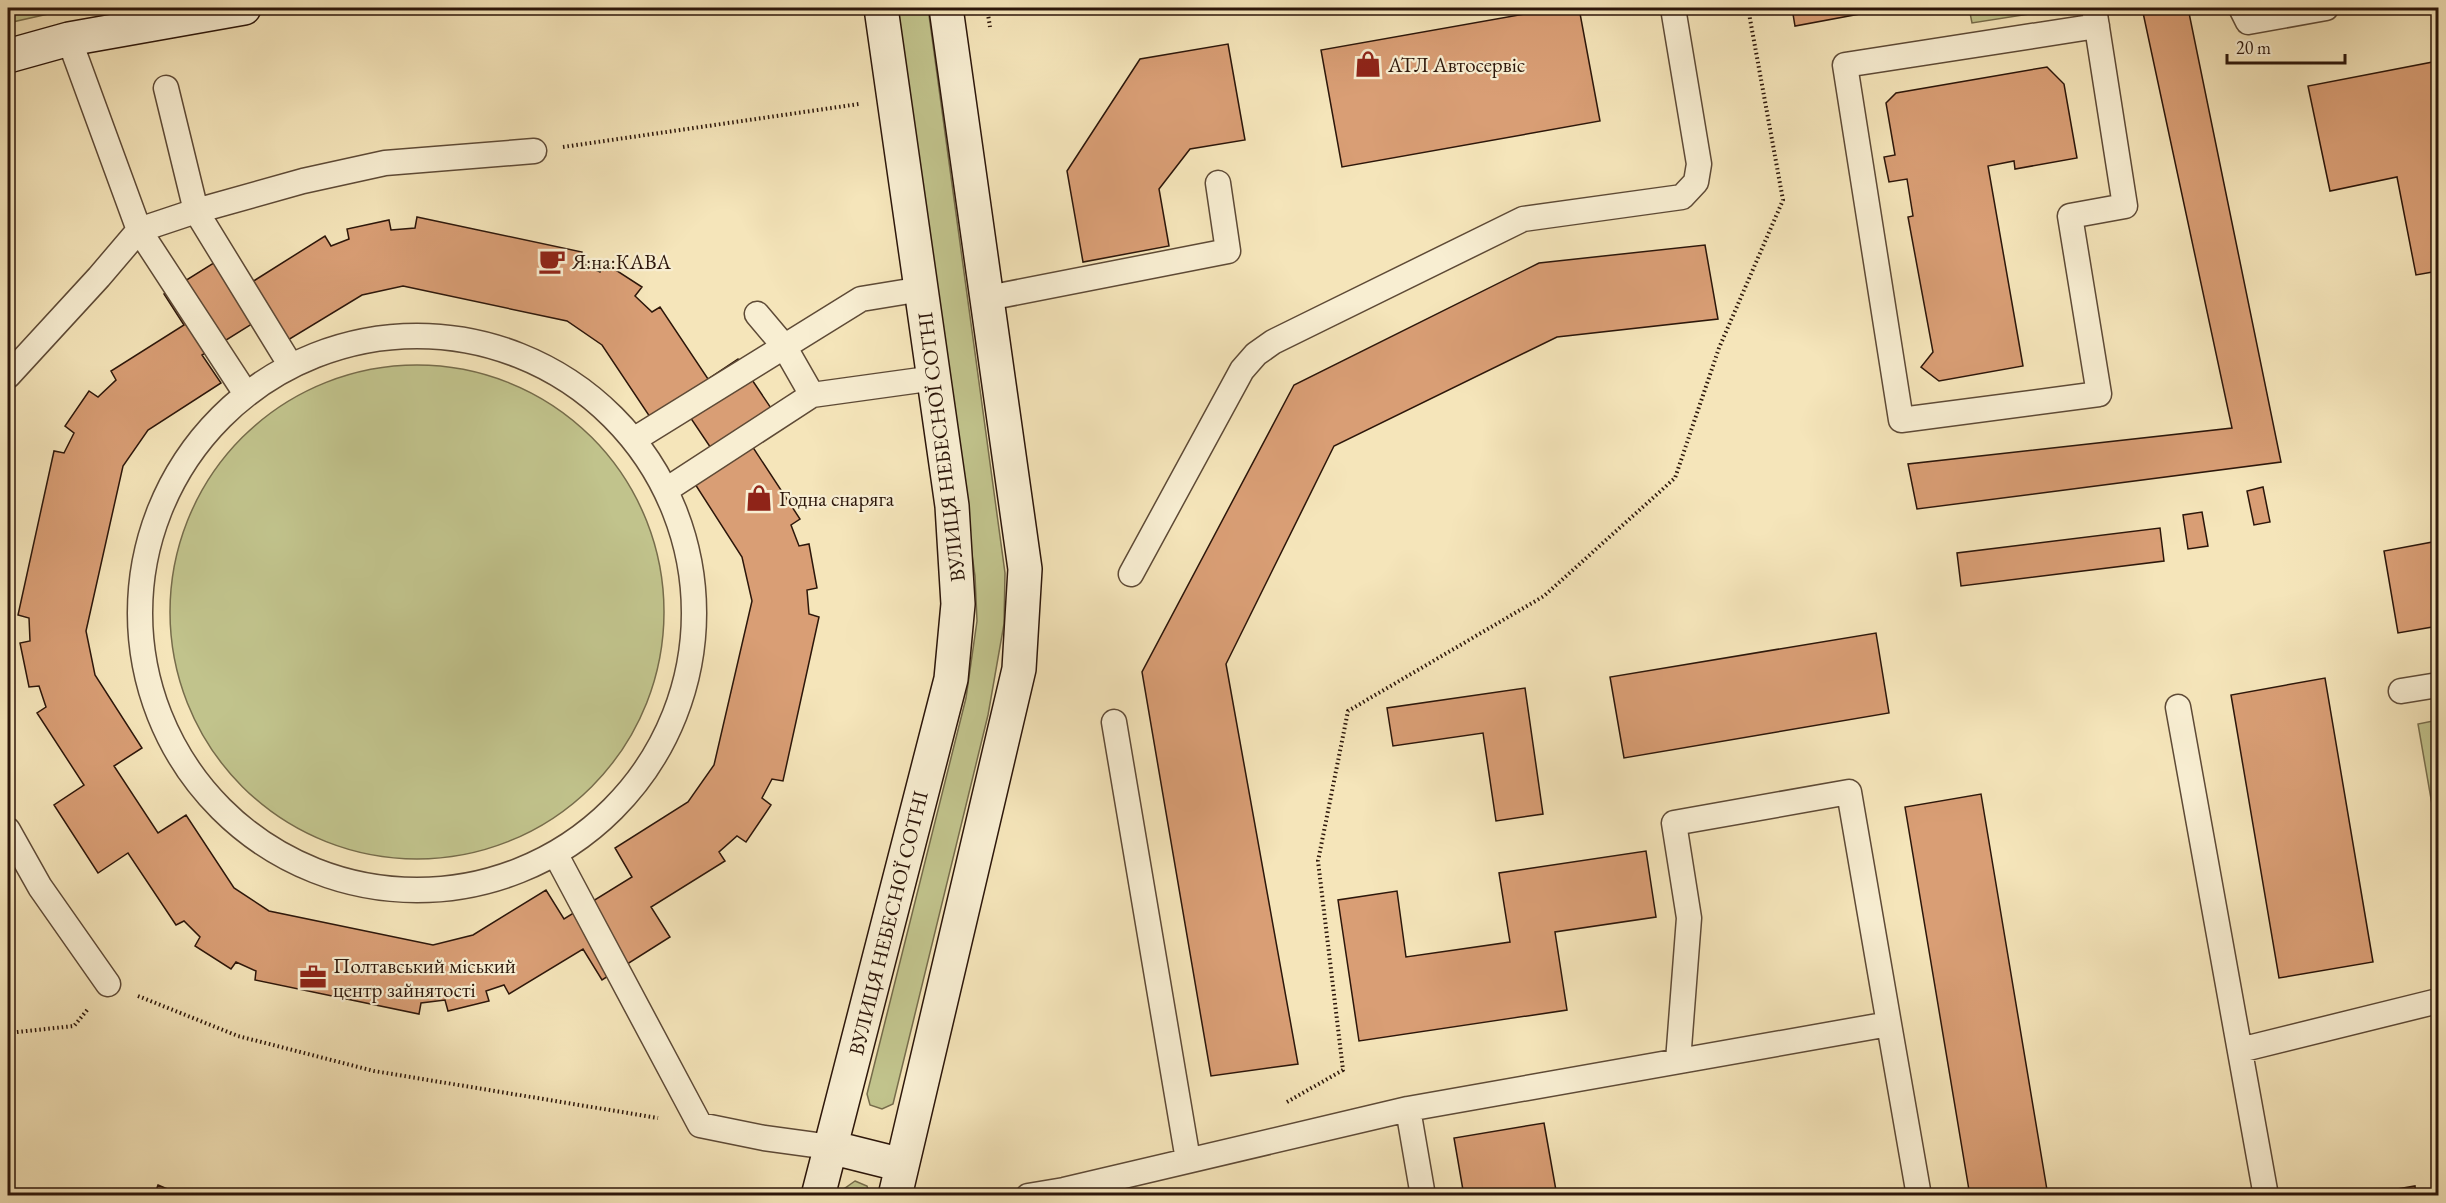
<svg xmlns="http://www.w3.org/2000/svg" width="2446" height="1203" font-family="'EB Garamond',serif">
	<rect width="100%" height="100%" fill="#f5e5ba"/>
	<filter id="stains"><feTurbulence type="fractalNoise" baseFrequency=".00333" numOctaves="4"/><feColorMatrix values="0 0 0 0 .2 0 0 0 0 .09 0 0 0 0 .02 0 0 0 .5 -.17"/></filter>
	<radialGradient id="worn" r=".72"><stop offset=".6" stop-color="#630" stop-opacity="0"/><stop offset="1" stop-color="#630" stop-opacity=".3"/></radialGradient>
	<path fill="#c1c38c" stroke="#766c4b" stroke-width="1.5" d="M 8,8 L 75,8 L 8,23 Z
		M 895,8 L 928,8 L 1005,573 L 1004,624 L 988,715 L 893,1104 L 882,1109 L 870,1105 L 867,1094 L 966,698 L 977,621 L 975,576 Z
		M 1969,8 L 2068,8 L 1972,23 Z
		M170 612a247 247 0 1 1 494 0a247 247 0 1 1-494 0Z
		M 2438,720 L 2438,839 L 2418,724 Z
		M 855,1181 L 867,1186 L 870,1195 L 840,1195 L 841,1191 Z"/>
	<path fill="#d99e75" stroke="#2c160a" stroke-width="1.5" fill-rule="evenodd" d="M 1558,8 L 1579,8 L 1600,121 L 1342,167 L 1321,50 Z
		M 1792,8 L 1892,8 L 1795,26 Z
		M 2142,8 L 2188,8 L 2281,462 L 1917,509 L 1908,464 L 2232,428 Z
		M 1228,44 L 1245,140 L 1190,149 L 1159,189 L 1169,246 L 1083,262 L 1067,171 L 1140,59 Z
		M 2438,61 L 2438,271 L 2416,275 L 2397,177 L 2330,191 L 2308,86 Z
		M 2047,67 L 2064,84 L 2077,158 L 2015,169 L 2014,161 L 1988,166 L 2023,366 L 1939,381 L 1921,367 L 1933,352 L 1908,217 L 1913,216 L 1907,179 L 1889,182 L 1884,157 L 1895,155 L 1886,103 L 1896,93 Z
		M 417,217 L 582,252 L 580,262 L 600,272 L 605,263 L 642,287 L 635,296 L 652,312 L 660,307 L 708,379 L 738,359 L 783,426 L 752,446 L 800,519 L 791,525 L 799,546 L 809,544 L 817,588 L 807,590 L 809,614 L 819,617 L 783,781 L 772,779 L 762,798 L 771,805 L 746,842 L 737,836 L 719,852 L 725,861 L 651,907 L 670,937 L 602,980 L 583,949 L 509,994 L 504,985 L 486,991 L 489,1001 L 448,1011 L 445,1000 L 421,1003 L 419,1014 L 255,980 L 256,971 L 236,962 L 231,969 L 195,946 L 200,937 L 184,921 L 176,925 L 128,853 L 98,873 L 54,805 L 84,785 L 37,713 L 46,707 L 39,686 L 29,687 L 20,643 L 30,641 L 29,618 L 18,615 L 54,451 L 64,453 L 74,433 L 65,426 L 89,391 L 98,397 L 116,380 L 111,371 L 184,325 L 164,294 L 233,251 L 252,282 L 325,236 L 331,246 L 349,239 L 347,229 L 389,220 L 391,230 L 415,228 ZM 403,286 L 567,321 L 602,345 L 650,417 L 678,399 L 723,466 L 695,484 L 742,557 L 752,601 L 714,765 L 688,802 L 615,848 L 632,877 L 564,919 L 546,890 L 473,935 L 433,945 L 269,911 L 234,888 L 186,815 L 158,833 L 114,766 L 142,748 L 95,675 L 86,631 L 123,466 L 148,430 L 221,383 L 202,355 L 271,312 L 288,340 L 362,295 Z
		M 1705,245 L 1718,319 L 1557,337 L 1334,446 L 1226,664 L 1298,1064 L 1211,1076 L 1142,672 L 1294,385 L 1539,263 Z
		M 2263,487 L 2270,522 L 2254,525 L 2247,491 Z
		M 2202,512 L 2208,546 L 2188,549 L 2183,515 Z
		M 2160,528 L 2164,561 L 1961,586 L 1957,553 Z
		M 2438,541 L 2438,626 L 2398,633 L 2384,551 Z
		M 1876,633 L 1889,713 L 1624,758 L 1610,677 Z
		M 2325,678 L 2373,962 L 2279,978 L 2231,695 Z
		M 1525,688 L 1543,814 L 1496,821 L 1483,733 L 1393,746 L 1387,708 Z
		M 1981,794 L 2048,1196 L 1970,1196 L 1905,807 Z
		M 1646,851 L 1656,917 L 1555,932 L 1567,1010 L 1359,1041 L 1338,900 L 1397,891 L 1406,957 L 1510,942 L 1499,873 Z
		M 1544,1123 L 1557,1196 L 1464,1196 L 1454,1138 Z
		M 158,1185 L 184,1196 L 154,1196 Z
		M 2415,1186 L 2416,1196 L 2357,1196 Z"/>
	<g fill="none" stroke-linecap="round" stroke-linejoin="round">
		<defs>
			<path id="lane" d="M 2094,8 L 2125,206 L 2070,216 L 2099,394 L 1901,420 L 1845,65 L 2097,26
				M 2241,8 L 2248,22 L 2326,8
				M 69,39 L 139,230 L 246,394
				M 166,88 L 196,211 L 291,366
				M 988,298 L 1228,251 L 1218,183
				M 757,314 L 784,346 L 812,395
				M140 613a277 277 0 1 1 554 0a277 277 0 1 1-554 0Z
				M 8,376 L 99,277 L 139,230 L 196,211 L 303,181 L 385,163 L 534,151
				M 635,439 L 861,299 L 922,289
				M 666,490 L 812,395 L 935,378
				M 1131,574 L 1242,370 L 1256,354 L 1273,342 L 1523,219 L 1682,197 L 1696,182 L 1699,164 L 1673,8
				M 2401,691 L 2438,685
				M 2178,707 L 2266,1196
				M 1114,722 L 1188,1160
				M 8,830 L 40,887 L 108,984
				M 556,855 L 700,1125 L 764,1138 L 830,1147
				M 1889,1024 L 1919,1196
				M 2240,1050 L 2438,1001
				M 1408,1109 L 1423,1196
				M 1028,1196 L 1064,1190 L 1408,1109 L 1889,1024 L 1849,792 L 1674,823 L 1689,918 L 1678,1061"/>
			<path id="secondary" d="M 8,56 L 69,39 L 244,8
				M 830,1147 L 902,1165
				M 818,1196 L 951,679 L 958,604 L 952,506 L 881,8
				M 895,1196 L 1019,669 L 1025,569 L 946,8"/>
		</defs>
		<use href="#lane" stroke="#5e4a36" stroke-width="27"/>
		<use href="#secondary" stroke="#2c160a" stroke-width="36"/>
		<path stroke="#2c160a" stroke-width="4" stroke-dasharray="1.5 3" stroke-linecap="butt" d="M 987,8 L 990,27
			M 563,147 L 859,104
			M 138,996 L 238,1036 L 374,1071 L 658,1118
			M 8,1033 L 74,1026 L 88,1009
			M 1287,1102 L 1343,1070 L 1318,861 L 1348,711 L 1544,596 L 1675,478 L 1719,348 L 1783,200 L 1748,8"/>
		<use href="#lane" stroke="#f8eed2" stroke-width="24"/>
		<use href="#secondary" stroke="#f8eed2" stroke-width="33"/>
	</g>
	<defs>
		<symbol id="shop-bare" viewBox="-9 -9 18 18"><path d="M-5-2.5h2.3a2.7 3.5 0 0 1 5.4 0H5L5.5 6h-11ZM-1.5-2.5h3a1.5 2.3 0 0 0-3 0Z" fill="#8f2418" stroke="#f8eed2" stroke-width="2.5" paint-order="stroke"/></symbol>
		<symbol id="cafe-bare" viewBox="-9 -9 18 18"><path d="M-5.5-4.5H6V0H3Q3 3.5 0 3.5H-2.5Q-5.5 3.5-5.5 0ZM3-3.2v2h1.7v-2ZM-6 4.5H4V6H-6Z" fill="#8f2418" stroke="#f8eed2" stroke-width="2.5" paint-order="stroke"/></symbol>
		<symbol id="office-bare" viewBox="-9 -9 18 18"><path d="M-6-3h4V-5.5h4V-3h4V5H-6ZM-1-4.5V-3h2v-1.5ZM-6 0V1H6V0Z" fill="#8f2418" stroke="#f8eed2" stroke-width="2.5" paint-order="stroke"/></symbol>
	</defs>
	<g fill-rule="evenodd">
		<use href="#shop-bare" x="1349" y="45" width="38" height="38"/>
		<use href="#cafe-bare" x="533" y="242" width="38" height="38"/>
		<use href="#shop-bare" x="740" y="479" width="38" height="38"/>
		<use href="#office-bare" x="294" y="958" width="38" height="38"/>
	</g>
	<g text-anchor="middle" dominant-baseline="central" stroke-width="4.5" stroke-linejoin="round" paint-order="stroke">
		<g font-size="21" fill="#2c160a" stroke="#f8eed2" text-anchor="start">
			<text x="1388" y="64">АТЛ Автосервіс</text>
			<text x="572" y="261">Я:на:КАВА</text>
			<text x="779" y="498">Годна снаряга</text>
			<text x="333" y="965">Полтавський міський<tspan x="333" dy="24">центр зайнятості</tspan></text>
		</g>
		<g font-size="21" fill="#2c160a" stroke="#f8eed2">
			<text transform="translate(941 447) rotate(-97)">ВУЛИЦЯ НЕБЕСНОЇ СОТНІ</text>
			<text transform="translate(888 923) rotate(-76)">ВУЛИЦЯ НЕБЕСНОЇ СОТНІ</text>
		</g>
	</g>
	<rect width="2446" height="1203" fill="none" stroke="#f5e5ba" stroke-width="30"/>
	<rect x="9" y="9" width="2428" height="1185" fill="none" stroke="#2c160a" stroke-width="3"/>
	<rect x="15" y="15" width="2416" height="1173" fill="none" stroke="#2c160a" stroke-width="1.5"/>
	<path d="M2227 54v9h118v-9" fill="none" stroke="#2c160a" stroke-width="3"/>
	<text x="2236" y="54" font-size="18" fill="#2c160a" stroke="#f8eed2" stroke-width="4.5" paint-order="stroke">20 m</text>
	<rect width="100%" height="100%" filter="url(#stains)"/>
	<rect width="100%" height="100%" fill="url(#worn)"/>
</svg>
